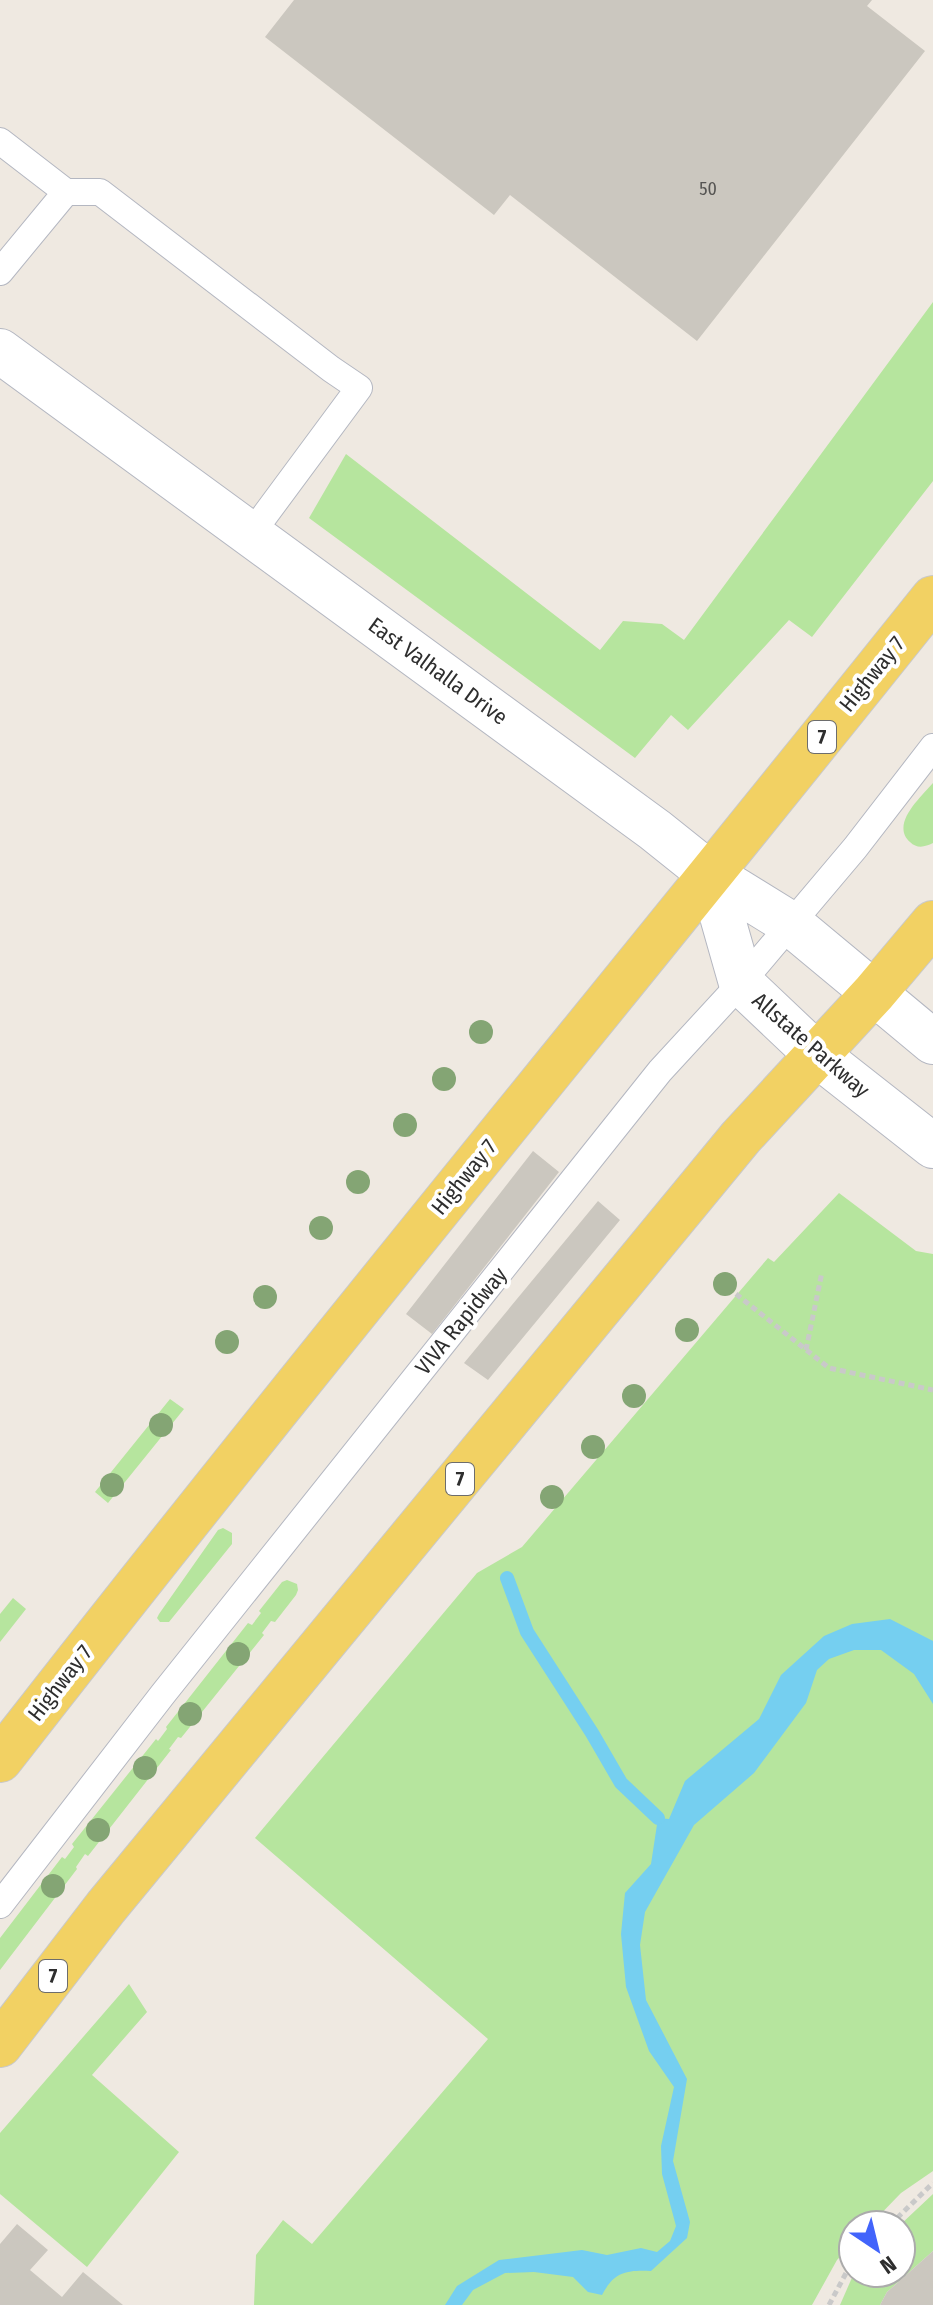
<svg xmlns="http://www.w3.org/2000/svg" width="933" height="2305" font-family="'Fira Sans Condensed',sans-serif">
	<rect width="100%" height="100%" fill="#efe9e1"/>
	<path fill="#b6e59e" d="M 933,302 L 933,481 L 812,637 L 789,620 L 688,730 L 671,715 L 635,758 L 309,518 L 346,454 L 600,650 L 623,621 L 662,624 L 684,640 Z
		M 933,783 L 933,843 C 925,847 917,849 910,842 C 890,824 921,797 933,783 Z
		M 839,1193 L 916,1251 L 933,1254 L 933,2171 L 901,2193 L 870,2225 L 853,2225 L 853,2243 L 837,2260 L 812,2305 L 254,2305 L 256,2255 L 283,2220 L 312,2244 L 488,2039 L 255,1838 L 477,1573 L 522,1547 L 768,1258 L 774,1262 Z
		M 170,1399 L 184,1409 L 108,1503 L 95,1492 Z
		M 223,1528 L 232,1533 L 232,1544 L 169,1622 L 160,1622 L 157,1618 L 159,1614 L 218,1530 Z
		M 287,1580 L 297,1584 L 298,1590 L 296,1595 L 275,1622 L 271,1621 L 262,1633 L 264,1635 L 181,1738 L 178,1737 L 169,1749 L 171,1750 L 88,1856 L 85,1854 L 76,1867 L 77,1869 L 0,1970 L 0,1938 L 62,1857 L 65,1859 L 74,1847 L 72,1844 L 156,1739 L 158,1741 L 167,1729 L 166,1727 L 248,1623 L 252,1625 L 261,1613 L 259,1611 L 282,1582 Z
		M 13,1598 L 26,1609 L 0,1642 L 0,1614 Z
		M 129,1984 L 147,2012 L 92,2075 L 179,2152 L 87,2267 L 0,2194 L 0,2133 Z
		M 933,2194 L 933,2251 L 887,2292 L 880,2305 L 840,2305 L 854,2273 L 901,2273 L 900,2225 Z"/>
	<path fill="#75cff0" d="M 890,1619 L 933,1641 L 933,1704 L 914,1674 L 881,1650 L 854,1650 L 829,1659 L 817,1670 L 806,1703 L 754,1773 L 694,1825 L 645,1912 L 640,1945 L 646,2000 L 687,2079 L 673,2161 L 690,2222 L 687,2238 L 651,2271 C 626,2270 614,2272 602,2295 L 588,2292 L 573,2277 L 534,2272 L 505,2273 L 473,2290 L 462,2305 L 445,2305 L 457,2286 L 499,2260 L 582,2250 L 607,2255 L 641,2248 L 657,2252 L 670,2241 L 676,2226 L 662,2174 L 661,2146 L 674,2087 L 649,2051 L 626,1987 L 621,1934 L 625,1893 L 651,1864 L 658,1818 L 669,1819 L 685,1781 L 759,1719 L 781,1675 L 824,1636 L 852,1624 Z"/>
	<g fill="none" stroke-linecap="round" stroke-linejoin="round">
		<path stroke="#75cff0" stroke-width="14" d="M 507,1578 L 527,1632 L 592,1733 L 621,1783 L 658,1818"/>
	</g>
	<path fill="#cbc7bf" d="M 294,0 L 872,0 L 867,6 L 925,51 L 697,341 L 510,195 L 494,215 L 265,37 Z
		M 533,1151 L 559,1172 L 432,1334 L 406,1314 Z
		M 598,1201 L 620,1220 L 488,1380 L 464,1363 Z
		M 17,2224 L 48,2250 L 30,2270 L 62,2297 L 83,2272 L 123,2305 L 0,2305 L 0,2244 Z
		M 933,2251 L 933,2305 L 880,2305 L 887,2292 Z"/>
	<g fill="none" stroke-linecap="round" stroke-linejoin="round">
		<defs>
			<path id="service" d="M 0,141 L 66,192
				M 0,272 L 66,192 L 100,192 L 331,369 L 359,388 L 251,534
				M 0,1905 L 163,1694 L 660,1071 L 741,983 L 855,848 L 933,747"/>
			<path id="minor" d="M 0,351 L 655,830 L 710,874"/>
			<path id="tertiary" d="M 710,874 L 741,983 L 816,1054 L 933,1146
				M 710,874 L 791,924 L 933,1042"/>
			<path id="primary" d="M 0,1760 C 305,1368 623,986 933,598
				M 0,2045 L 106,1907 L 741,1137 L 874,993 L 933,923"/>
		</defs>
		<use href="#service" stroke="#b4b7c1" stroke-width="28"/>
		<use href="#minor" stroke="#b4b7c1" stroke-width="46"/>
		<use href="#tertiary" stroke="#b4b7c1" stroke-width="46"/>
		<use href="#primary" stroke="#c9c9c9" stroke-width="46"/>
		<path stroke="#c9c9c9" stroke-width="5" stroke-dasharray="6 4" stroke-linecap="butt" d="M 736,1294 L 829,1368 L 933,1390
			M 806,1350 L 822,1272
			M 890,2225 L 933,2183
			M 829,2305 L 853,2260"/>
		<use href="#service" stroke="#fff" stroke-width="26"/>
		<use href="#minor" stroke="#fff" stroke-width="44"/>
		<use href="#tertiary" stroke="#fff" stroke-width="44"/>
		<use href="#primary" stroke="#f2d163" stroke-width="44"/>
	</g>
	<g fill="#84a574">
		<circle cx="481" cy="1032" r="12"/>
		<circle cx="444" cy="1079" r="12"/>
		<circle cx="405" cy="1125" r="12"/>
		<circle cx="358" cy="1182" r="12"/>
		<circle cx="321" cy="1228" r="12"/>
		<circle cx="725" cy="1284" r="12"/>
		<circle cx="265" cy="1297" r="12"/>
		<circle cx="687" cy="1330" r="12"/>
		<circle cx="227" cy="1342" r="12"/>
		<circle cx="634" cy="1396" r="12"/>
		<circle cx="161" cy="1425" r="12"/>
		<circle cx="593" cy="1447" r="12"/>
		<circle cx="112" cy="1485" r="12"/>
		<circle cx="552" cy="1497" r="12"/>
		<circle cx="238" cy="1654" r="12"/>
		<circle cx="190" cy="1714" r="12"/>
		<circle cx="145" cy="1768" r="12"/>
		<circle cx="98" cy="1830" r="12"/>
		<circle cx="53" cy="1886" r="12"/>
	</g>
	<g text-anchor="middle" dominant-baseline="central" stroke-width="8" stroke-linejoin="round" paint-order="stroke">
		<g font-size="18" fill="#555452">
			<text x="708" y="189">50</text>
		</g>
		<g fill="#fff" stroke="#6d6d6d" stroke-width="2">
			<rect x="808" y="721" width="28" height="32" rx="6"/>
			<rect x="446" y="1463" width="28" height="32" rx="6"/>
			<rect x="39" y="1960" width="28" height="32" rx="6"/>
		</g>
		<g font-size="20" font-weight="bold" fill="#2e2e2e">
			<text x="822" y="737">7</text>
			<text x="460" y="1479">7</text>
			<text x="53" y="1976">7</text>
		</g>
		<g font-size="22" fill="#2e2e2e" stroke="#fff">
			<text transform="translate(438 671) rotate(36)">East Valhalla Drive</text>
			<text transform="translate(872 674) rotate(-51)">Highway 7</text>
			<text transform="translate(811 1045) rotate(41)">Allstate Parkway</text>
			<text transform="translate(464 1177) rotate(-51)">Highway 7</text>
			<text transform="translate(461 1321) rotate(-51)">VIVA Rapidway</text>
			<text transform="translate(60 1683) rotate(-52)">Highway 7</text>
		</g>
	</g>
	<g transform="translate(877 2249) rotate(145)"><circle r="38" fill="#ffffff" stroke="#ababab" stroke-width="2"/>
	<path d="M0-6L14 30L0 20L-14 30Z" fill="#4264fb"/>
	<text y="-12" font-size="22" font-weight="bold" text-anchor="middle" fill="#2e2e2e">N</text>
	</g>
</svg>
